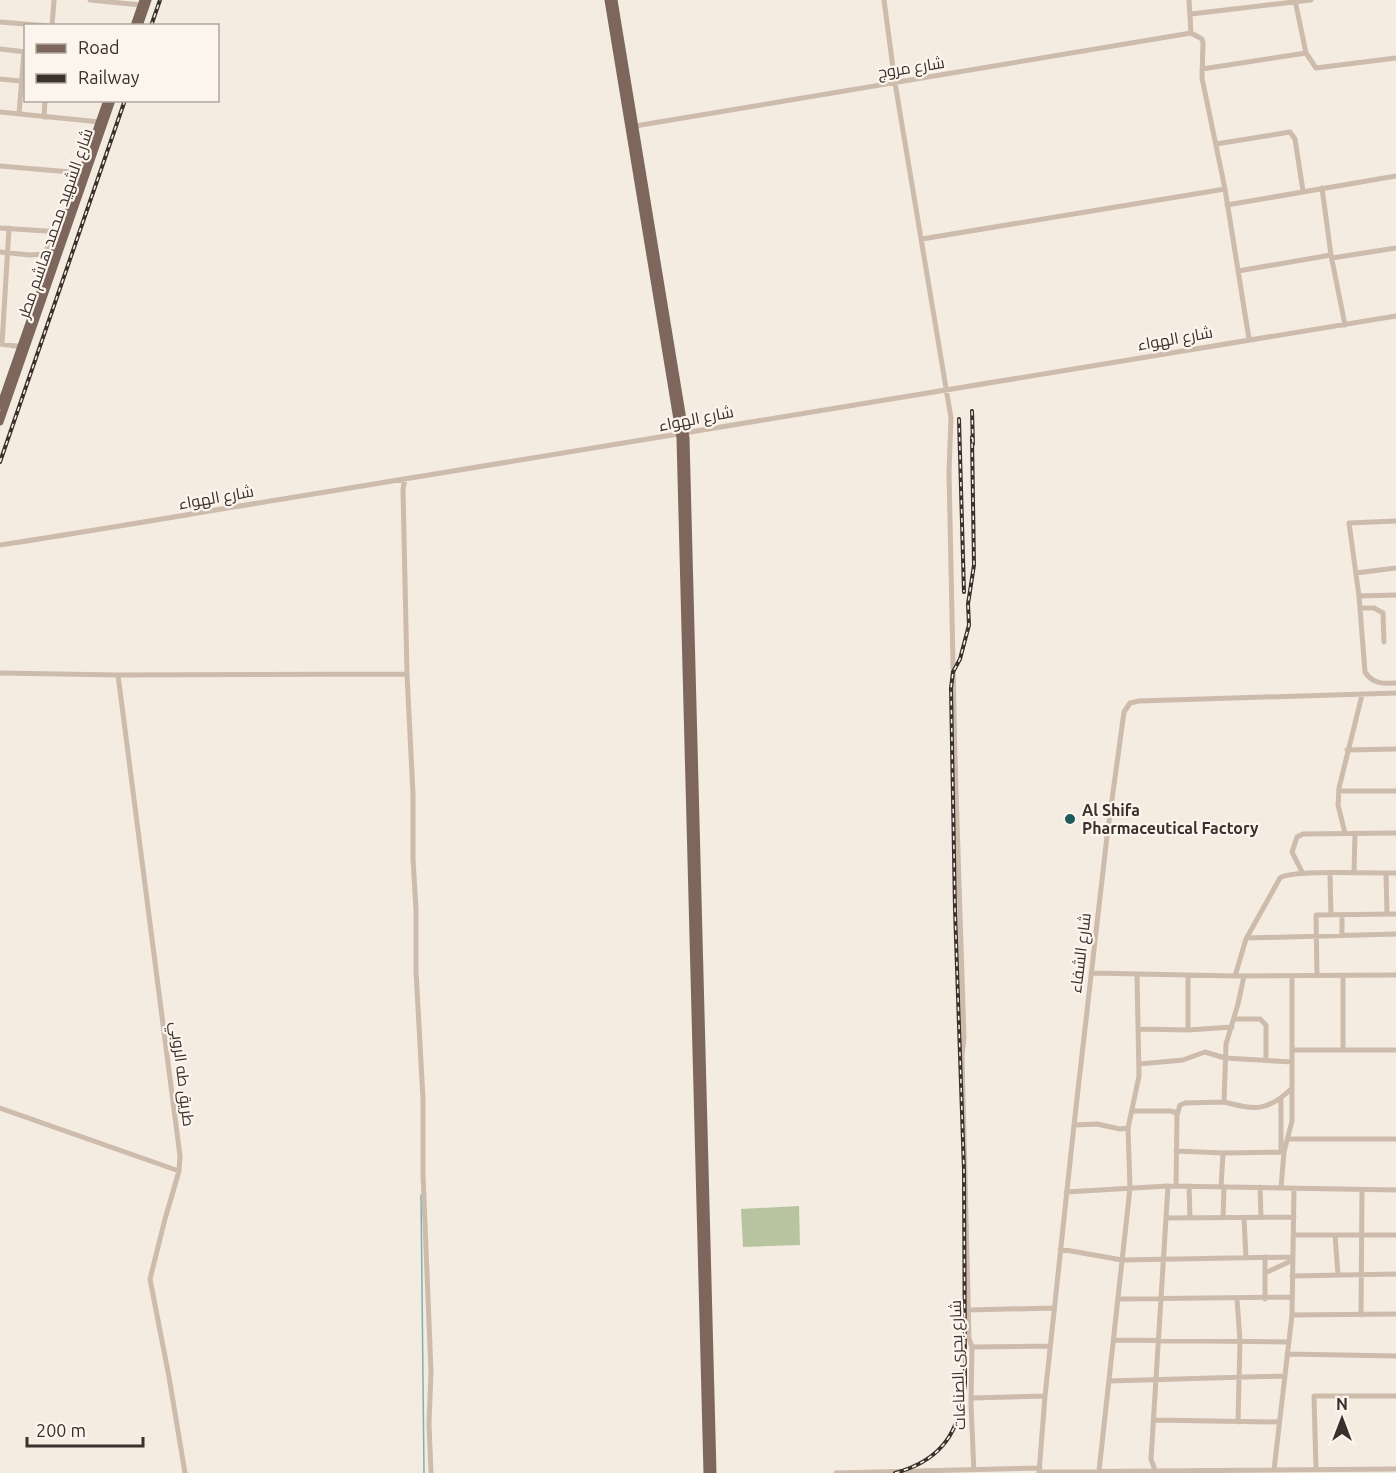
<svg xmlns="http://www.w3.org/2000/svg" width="1396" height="1473" font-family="Ubuntu,Cairo,sans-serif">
	<rect width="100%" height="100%" fill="#f4ebe1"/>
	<path fill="#b8c4a0" d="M 799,1206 L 800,1245 L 743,1247 L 741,1209 Z"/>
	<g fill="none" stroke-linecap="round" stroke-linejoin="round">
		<path stroke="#7fb0b2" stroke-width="1.5" d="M 421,1195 L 424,1473"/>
		<path stroke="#cdbbac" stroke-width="5" d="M 90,0 L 141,5
			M 884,0 L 895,83 L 951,418 L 949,472 L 955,759 L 964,1038 L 962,1056 L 969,1338 L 972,1347 L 971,1404 L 974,1473
			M 1189,0 L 1191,33 L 1202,39 L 1203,43 L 1202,78 L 1225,189 L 1249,339
			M 1295,0 L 1306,53 L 1316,68 L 1396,58
			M 1191,14 L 1311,0
			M 0,22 L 49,26
			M 52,26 L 54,0
			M 0,49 L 26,52
			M 1202,69 L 1306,53
			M 0,79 L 20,81
			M 0,112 L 100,122
			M 19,114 L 24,52
			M 44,117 L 45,100
			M 635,126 L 1191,33
			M 1216,144 L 1290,132 L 1295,139 L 1303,191
			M 0,166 L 82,173
			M 1322,188 L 1331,255 L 1345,325
			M 1227,205 L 1396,176
			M 0,228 L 61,232
			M 922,239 L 1225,189
			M 0,252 L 30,255 L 45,254 L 54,258
			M 45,254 L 53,231
			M 1332,258 L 1396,248
			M 1238,271 L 1331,255
			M 0,344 L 24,347
			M 2,344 L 9,228
			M 405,479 L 403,489 L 407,674 L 413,794 L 413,859 L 416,910 L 416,971 L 423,1099 L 423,1174 L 431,1372 L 429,1424 L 431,1473
			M 1396,521 L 1349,523 L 1359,596 L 1365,672 C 1373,684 1383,684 1396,683
			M 0,545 C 98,530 196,513 295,497 C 662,438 1029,375 1396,316
			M 1356,573 L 1396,568
			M 1359,596 L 1396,595
			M 1360,608 L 1374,608 L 1383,613 L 1384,642
			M 0,673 L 118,675 L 407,674
			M 118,675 L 180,1156 L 179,1171 L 165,1219 L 150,1279 L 169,1377 L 185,1473
			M 1347,750 L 1396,749
			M 1339,791 L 1396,791
			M 1345,833 L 1338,805 L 1339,788 L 1362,695
			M 1302,872 L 1292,852 L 1297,837 L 1303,834 L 1396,833
			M 1354,873 L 1355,833
			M 1386,873 L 1387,914
			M 1330,874 L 1331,915
			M 1342,935 L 1342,915
			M 1247,938 L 1396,934
			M 1091,973 L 1235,976 L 1396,975
			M 1188,975 L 1188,1030
			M 1235,976 L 1246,939 L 1280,878 C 1293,869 1374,874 1396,873
			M 1244,976 L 1238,1004 L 1226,1044 L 1224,1102 C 1255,1110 1267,1112 1291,1089
			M 1317,976 L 1316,915 L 1396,914
			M 1234,1019 L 1260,1019 L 1266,1025 L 1266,1060
			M 1139,1029 L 1188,1030 L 1232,1027
			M 1292,1050 L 1396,1050
			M 1343,1050 L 1343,976
			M 1139,1064 L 1183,1060 L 1205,1052 L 1225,1058 L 1292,1062
			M 1281,1099 L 1281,1152
			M 0,1108 L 179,1171
			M 1132,1111 L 1170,1111 L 1175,1112 L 1177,1115
			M 1074,1125 L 1097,1124 L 1120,1129 L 1128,1128 L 1139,1076 L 1137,974
			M 1289,1139 L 1396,1139
			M 1176,1151 L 1223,1153 L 1221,1187
			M 1223,1153 L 1284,1152
			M 1176,1186 L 1177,1115 L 1180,1105 L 1185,1103 L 1224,1102
			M 1189,1186 L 1190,1218
			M 1260,1187 L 1261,1217
			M 1281,1188 L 1284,1152 L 1292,1121 L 1292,976
			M 1066,1192 L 1168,1186 L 1396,1190
			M 1167,1218 L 1294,1217
			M 1223,1218 L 1224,1187
			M 1244,1218 L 1246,1258
			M 1293,1235 L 1396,1235
			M 1335,1235 L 1338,1275
			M 1060,1249 L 1122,1260 L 1293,1257
			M 1265,1257 L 1265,1299
			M 1265,1273 L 1293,1260
			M 1292,1276 L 1396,1274
			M 1118,1299 L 1292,1297
			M 1237,1299 L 1240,1341 L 1238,1422
			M 968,1310 L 1054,1308
			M 1292,1315 L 1396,1314
			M 1361,1315 L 1362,1190
			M 1114,1340 L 1289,1342
			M 972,1347 L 1050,1346
			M 1287,1354 L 1396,1356
			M 1109,1381 L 1285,1376
			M 972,1398 L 1045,1396
			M 1154,1420 L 1279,1422
			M 1316,1469 L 1314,1396 L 1396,1396
			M 1274,1470 L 1292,1315 L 1294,1189
			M 1099,1471 L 1130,1188 L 1128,1128
			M 1039,1472 L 1396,1469
			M 836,1473 L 1040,1468
			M 1039,1473 L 1045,1396 L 1074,1125 L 1107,836 L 1124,712 L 1130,703 L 1139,701 L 1396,693
			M 1156,1473 L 1151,1459 L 1168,1186"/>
		<path stroke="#7d675c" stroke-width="7" d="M 608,0 L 680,438 L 707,1473
			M 614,0 L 686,438 L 713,1473
			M 134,26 L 143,0
			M 139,26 L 148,0
			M 0,406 L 107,100
			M 0,422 L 112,100"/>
		<defs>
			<path id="rail" d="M 151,26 L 160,0
				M 972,411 L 973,444
				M 959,419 L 964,592
				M 0,462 L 125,100
				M 895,1473 C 943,1460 960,1431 965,1383 L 964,1171 L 955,909 L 951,688 L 953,672 L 960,659 L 969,625 L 968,604 L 974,565 L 972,437"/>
		</defs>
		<use href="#rail" stroke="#3b302b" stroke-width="4"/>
		<use href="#rail" stroke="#fbf5ee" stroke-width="1.5" stroke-dasharray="4.5" stroke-linecap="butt"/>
	</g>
	<circle fill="#1f5a5e" stroke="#fbf5ee" stroke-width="2" cx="1070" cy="819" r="6"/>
	<g text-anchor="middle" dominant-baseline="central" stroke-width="4.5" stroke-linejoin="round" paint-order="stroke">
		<g font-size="16" fill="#3b302b" stroke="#fbf5ee">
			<text transform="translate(911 67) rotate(-9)">شارع مروج</text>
			<text transform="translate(55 223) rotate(-71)">شارع الشهيد محمد هاشم مطر</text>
			<text transform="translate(1175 338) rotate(-10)">شارع الهواء</text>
			<text transform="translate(696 418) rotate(-11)">شارع الهواء</text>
			<text transform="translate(216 497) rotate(-10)">شارع الهواء</text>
			<text transform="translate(1080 953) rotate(-83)">شارع الشفاء</text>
			<text transform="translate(183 1074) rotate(83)">طريق طه الروبي</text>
			<text transform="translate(957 1365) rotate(-92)">شارع بحرى الصناعات</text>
		</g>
		<g font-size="16" font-weight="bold" fill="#3b302b" stroke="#fbf5ee" text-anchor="start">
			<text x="1082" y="810">Al Shifa<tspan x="1082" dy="18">Pharmaceutical Factory</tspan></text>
		</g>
	</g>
	<rect x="24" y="24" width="195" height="78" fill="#fbf5ee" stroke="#aea6a0" stroke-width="1.5"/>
	<rect x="36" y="44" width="30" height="9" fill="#7d675c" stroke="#aea6a0" stroke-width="1.5"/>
	<text x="78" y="54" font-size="18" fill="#3b302b">Road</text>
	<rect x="36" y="74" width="30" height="9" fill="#3b302b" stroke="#aea6a0" stroke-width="1.5"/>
	<text x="78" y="84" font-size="18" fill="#3b302b">Railway</text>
	<g transform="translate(1342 1419)" stroke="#fbf5ee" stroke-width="4.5" paint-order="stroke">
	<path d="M0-4.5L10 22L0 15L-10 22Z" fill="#3b302b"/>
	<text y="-9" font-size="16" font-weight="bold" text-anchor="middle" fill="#3b302b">N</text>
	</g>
	<path d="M27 1437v9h116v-9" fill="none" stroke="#3b302b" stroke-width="3"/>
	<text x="36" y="1437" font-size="18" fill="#3b302b" stroke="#fbf5ee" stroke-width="4.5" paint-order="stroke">200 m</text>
</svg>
